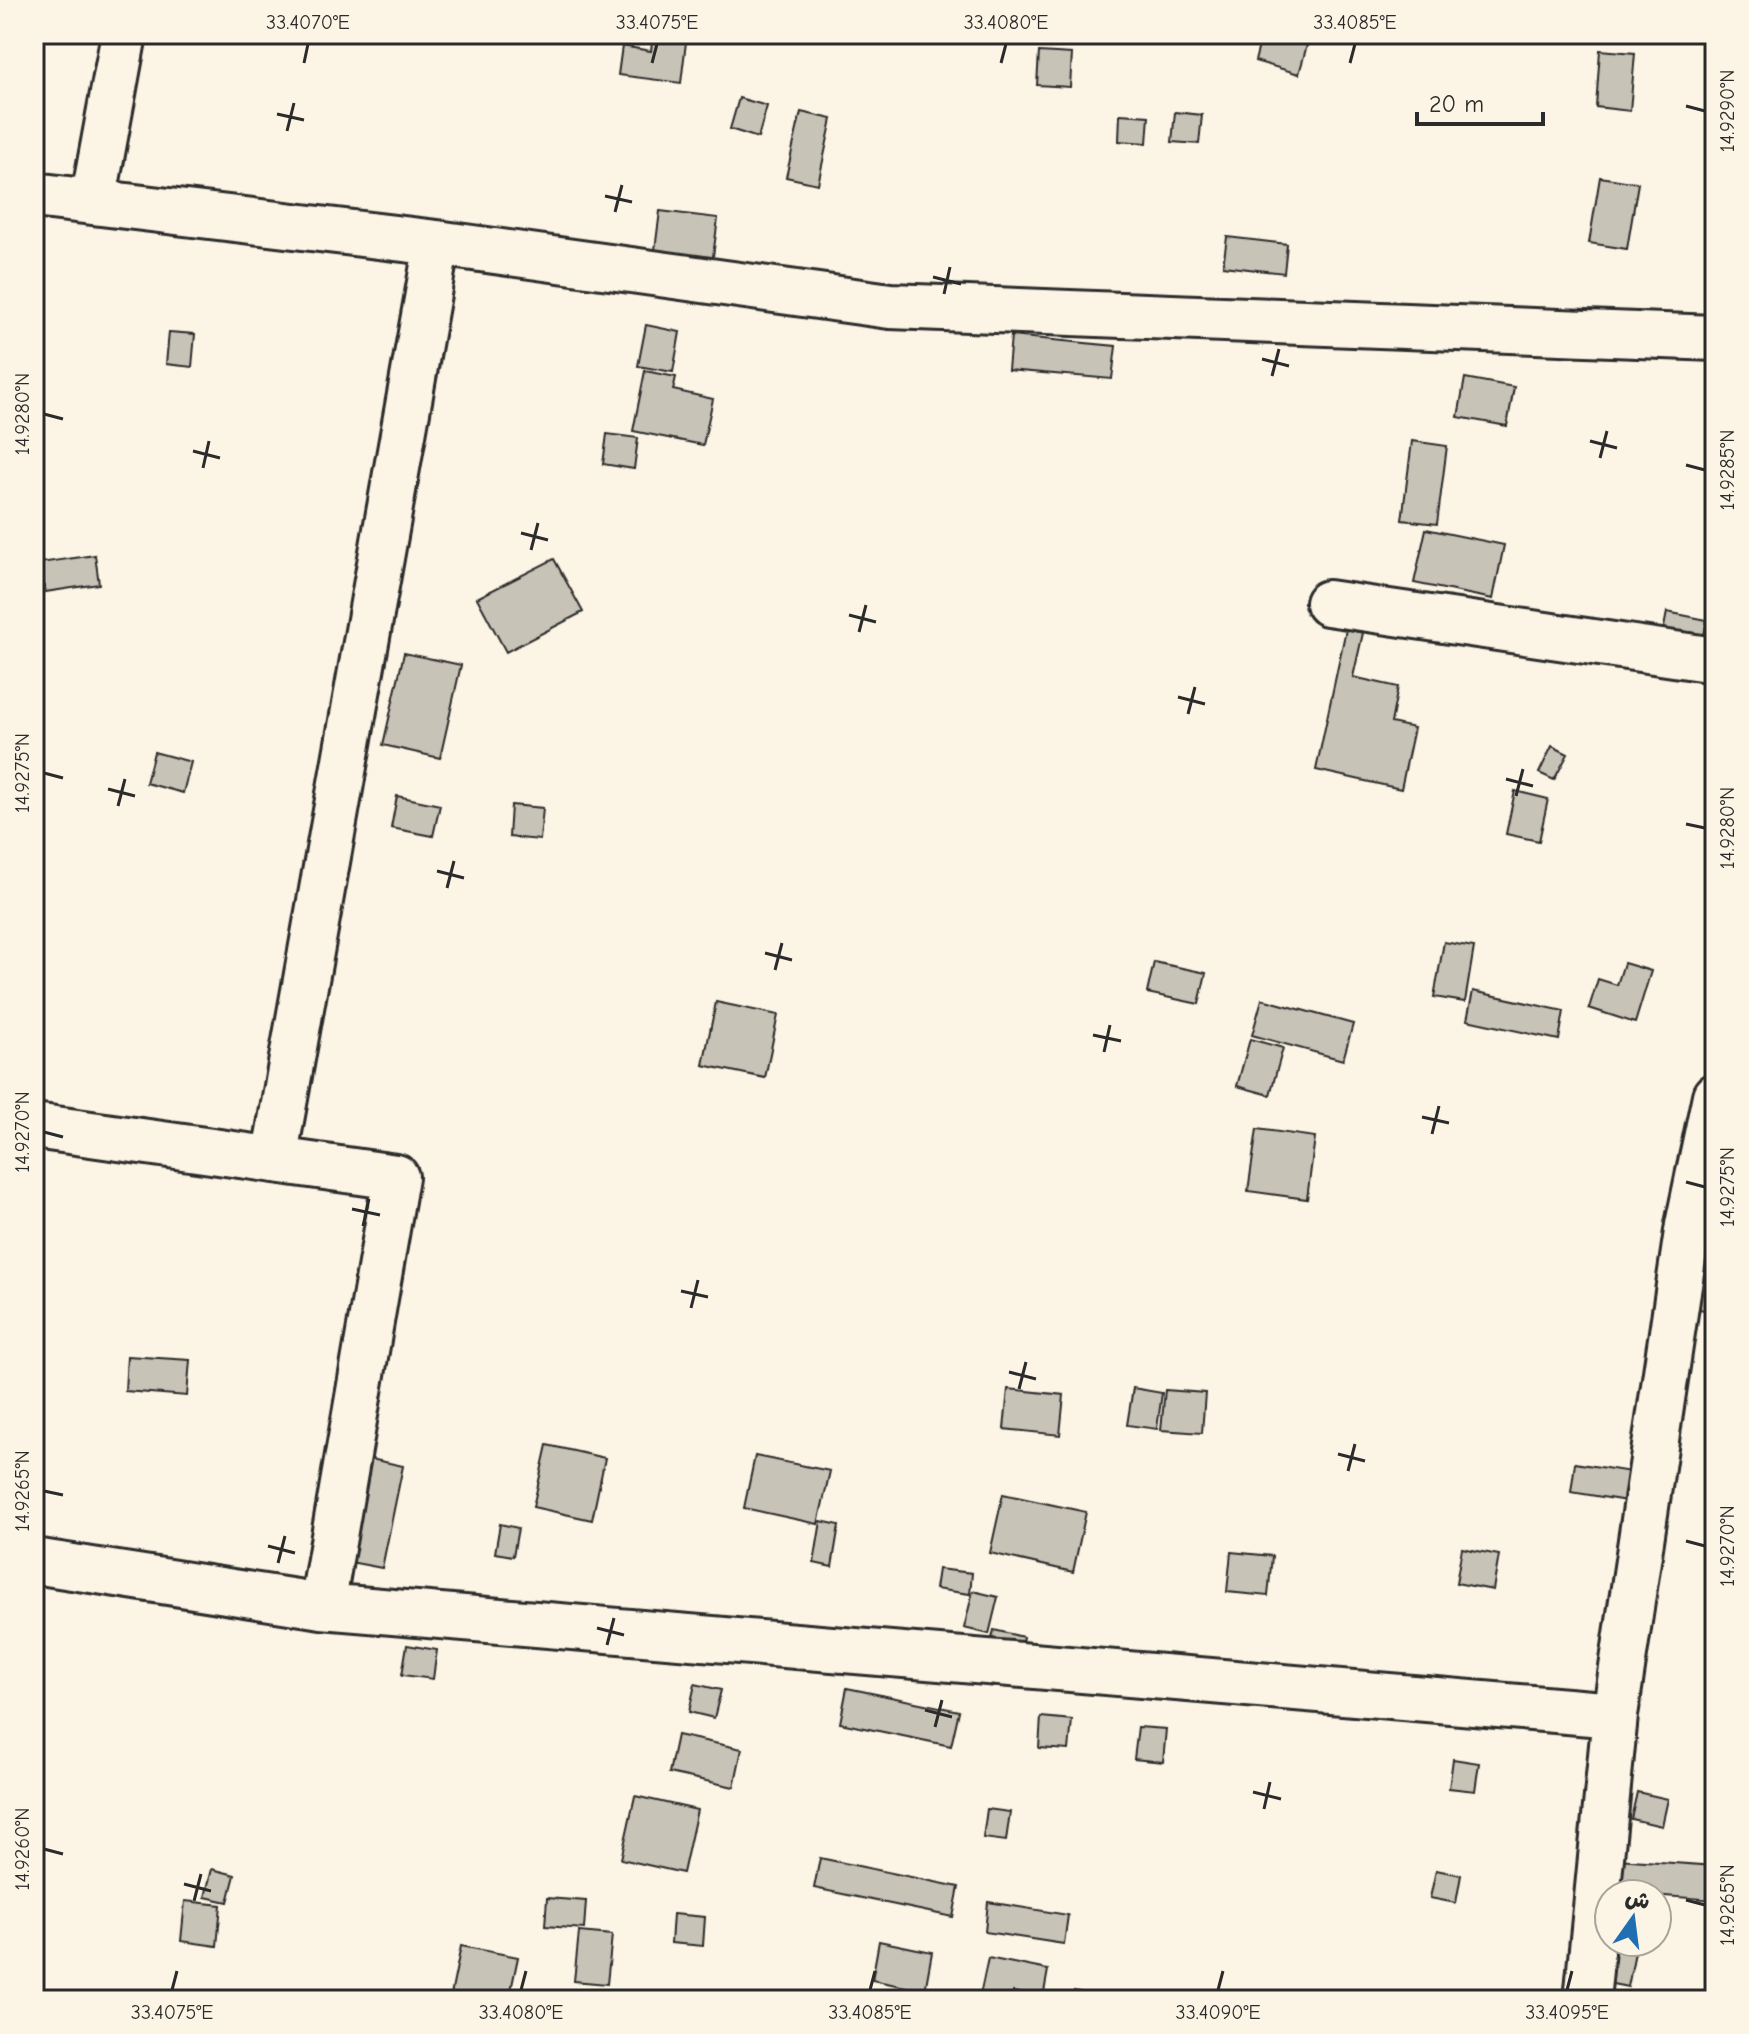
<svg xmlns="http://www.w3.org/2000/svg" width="1749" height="2034" font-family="'Comic Neue','Playpen Sans Arabic',sans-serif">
	<rect width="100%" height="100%" fill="#fcf5e5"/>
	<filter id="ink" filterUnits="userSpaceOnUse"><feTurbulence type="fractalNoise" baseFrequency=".0125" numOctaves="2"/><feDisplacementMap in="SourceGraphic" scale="16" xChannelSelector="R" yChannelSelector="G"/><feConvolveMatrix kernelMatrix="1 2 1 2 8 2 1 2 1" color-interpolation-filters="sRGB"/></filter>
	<g filter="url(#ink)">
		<path fill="#c8c3b7" stroke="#2b2b2b" stroke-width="2" d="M 653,34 L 687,34 L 681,83 L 618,75 L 622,46 L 651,51 Z
			M 1262,34 L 1307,45 L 1299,74 L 1255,61 Z
			M 1600,50 L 1635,53 L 1630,111 L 1596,107 Z
			M 1039,52 L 1072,54 L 1070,87 L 1037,85 Z
			M 739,98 L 767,106 L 758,138 L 730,129 Z
			M 801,112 L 832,119 L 818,184 L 786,177 Z
			M 1175,112 L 1202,115 L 1199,144 L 1172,142 Z
			M 1120,114 L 1149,116 L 1147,143 L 1119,141 Z
			M 1600,177 L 1638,183 L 1627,249 L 1589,243 Z
			M 660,211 L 718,218 L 711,272 L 653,265 Z
			M 1227,237 L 1287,244 L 1284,273 L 1223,266 Z
			M 646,325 L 680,332 L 673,372 L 638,366 Z
			M 169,332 L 195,334 L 192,367 L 166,364 Z
			M 1011,336 L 1116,346 L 1112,379 L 1008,370 Z
			M 645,371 L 676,377 L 673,390 L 713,399 L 703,445 L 633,431 Z
			M 1465,378 L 1514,387 L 1507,426 L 1458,417 Z
			M 607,434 L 638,438 L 634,469 L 603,464 Z
			M 1412,441 L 1447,446 L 1437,524 L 1402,520 Z
			M 1426,529 L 1504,545 L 1493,599 L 1414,583 Z
			M 95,555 L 99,584 L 45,592 L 40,563 Z
			M 554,559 L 583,612 L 506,652 L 477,598 Z
			M 1667,612 L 1707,620 L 1700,656 L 1660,648 Z
			M 1346,629 L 1363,633 L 1353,677 L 1398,687 L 1391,723 L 1414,728 L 1401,789 L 1316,770 Z
			M 404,653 L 461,665 L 440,758 L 383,745 Z
			M 1552,746 L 1568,754 L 1554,780 L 1539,773 Z
			M 154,752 L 191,762 L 183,793 L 146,783 Z
			M 1515,791 L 1548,799 L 1539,841 L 1506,834 Z
			M 397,796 L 440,805 L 433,836 L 391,828 Z
			M 511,805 L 543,808 L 540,840 L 509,837 Z
			M 1444,942 L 1474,947 L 1465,1002 L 1434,997 Z
			M 1154,962 L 1206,973 L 1199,1004 L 1147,993 Z
			M 1624,963 L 1651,971 L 1635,1023 L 1589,1008 L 1598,979 L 1617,985 Z
			M 1473,991 L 1564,1011 L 1559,1040 L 1467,1020 Z
			M 1262,999 L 1353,1024 L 1343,1060 L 1252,1035 Z
			M 716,1002 L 778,1015 L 765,1078 L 703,1065 Z
			M 1250,1039 L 1283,1048 L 1270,1095 L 1237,1086 Z
			M 1257,1129 L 1315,1137 L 1307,1199 L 1248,1191 Z
			M 1702,1274 L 1715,1277 L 1715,1312 L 1694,1308 Z
			M 127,1356 L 190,1360 L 187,1396 L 125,1391 Z
			M 1133,1388 L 1162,1393 L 1157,1429 L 1127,1425 Z
			M 1008,1389 L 1064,1395 L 1060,1435 L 1004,1429 Z
			M 1165,1390 L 1205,1393 L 1202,1433 L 1161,1430 Z
			M 547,1445 L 605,1458 L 592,1520 L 533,1507 Z
			M 755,1456 L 830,1471 L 818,1524 L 744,1508 Z
			M 371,1459 L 403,1466 L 382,1568 L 350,1562 Z
			M 1575,1463 L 1631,1472 L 1627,1501 L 1571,1492 Z
			M 1003,1494 L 1086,1512 L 1073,1572 L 990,1553 Z
			M 821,1521 L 839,1525 L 832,1567 L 814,1563 Z
			M 500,1524 L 518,1528 L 513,1556 L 495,1553 Z
			M 1708,1547 L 1715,1547 L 1715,1577 L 1705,1576 Z
			M 1462,1548 L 1499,1555 L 1493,1590 L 1456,1583 Z
			M 1231,1552 L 1272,1556 L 1268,1596 L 1227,1592 Z
			M 938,1569 L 972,1573 L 970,1594 L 935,1589 Z
			M 973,1591 L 998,1597 L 989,1634 L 964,1628 Z
			M 994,1630 L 1023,1637 L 1018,1662 L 988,1655 Z
			M 407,1645 L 437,1650 L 433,1679 L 402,1675 Z
			M 695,1684 L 721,1690 L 714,1718 L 689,1712 Z
			M 847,1688 L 959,1711 L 951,1746 L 840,1723 Z
			M 1041,1717 L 1072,1720 L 1069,1750 L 1039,1748 Z
			M 1138,1727 L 1166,1729 L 1163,1762 L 1134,1759 Z
			M 677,1735 L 742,1749 L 734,1787 L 669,1773 Z
			M 1453,1759 L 1479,1763 L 1475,1791 L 1449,1788 Z
			M 1637,1792 L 1668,1799 L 1662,1826 L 1631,1819 Z
			M 635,1796 L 697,1810 L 683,1873 L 621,1859 Z
			M 987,1809 L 1010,1812 L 1006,1841 L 983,1838 Z
			M 820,1858 L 959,1887 L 953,1917 L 814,1888 Z
			M 1617,1859 L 1715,1866 L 1715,1900 L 1614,1892 Z
			M 212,1869 L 235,1875 L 228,1902 L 205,1897 Z
			M 1436,1870 L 1461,1875 L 1456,1903 L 1430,1898 Z
			M 547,1898 L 586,1901 L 584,1929 L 545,1926 Z
			M 185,1901 L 221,1905 L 217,1946 L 181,1941 Z
			M 988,1902 L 1068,1915 L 1064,1944 L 985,1932 Z
			M 673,1914 L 705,1917 L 703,1946 L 671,1943 Z
			M 579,1932 L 612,1935 L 607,1984 L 574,1981 Z
			M 879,1941 L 932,1952 L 925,1991 L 872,1980 Z
			M 1609,1942 L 1637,1942 L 1628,1987 L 1597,1981 Z
			M 461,1946 L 518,1957 L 509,2000 L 450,2000 Z
			M 988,1958 L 1048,1970 L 1043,1998 L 1013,1992 L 1011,2000 L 979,2000 Z
			M 1074,1991 L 1115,2000 L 1072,2000 Z"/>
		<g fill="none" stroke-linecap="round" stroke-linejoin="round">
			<defs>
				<path id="minor" d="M 34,195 L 437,243 L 890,306 L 1715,338
					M 93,202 L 124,34
					M 1328,603 L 1715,660
					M 34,1126 L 396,1177 L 322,1606
					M 274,1160 L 437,243
					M 34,1561 L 322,1606 L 1615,1715
					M 1587,2000 L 1615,1715 L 1688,1225 L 1715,1096"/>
			</defs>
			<use href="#minor" stroke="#2b2b2b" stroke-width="50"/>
			<use href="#minor" stroke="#fcf5e5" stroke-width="44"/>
		</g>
	</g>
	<path fill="none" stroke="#2b2b2b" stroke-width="3" d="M 304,63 L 308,44M 652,63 L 657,44M 1001,63 L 1006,44M 1350,63 L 1355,44M 1686,106 L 1705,111M 277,114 L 304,120M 287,131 L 294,103M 605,196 L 632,202M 615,212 L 622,185M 933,277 L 961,284M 944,294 L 950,267M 1262,359 L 1289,366M 1272,376 L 1279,349M 44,414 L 63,419M 1590,441 L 1617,448M 193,451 L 220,458M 1600,458 L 1607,431M 1686,465 L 1705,470M 203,468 L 209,441M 521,533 L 548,540M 531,550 L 538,523M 849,615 L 876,622M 859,632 L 866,605M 1178,697 L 1205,704M 1188,714 L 1195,687M 44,773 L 63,778M 1506,779 L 1533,786M 108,789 L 135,796M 1516,796 L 1523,769M 118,806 L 125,779M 1686,824 L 1705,828M 437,871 L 464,878M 447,888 L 454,861M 765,953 L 792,960M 775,970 L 782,943M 1093,1035 L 1121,1041M 1104,1052 L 1110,1025M 1422,1117 L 1449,1123M 44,1132 L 63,1137M 1432,1134 L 1439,1106M 1686,1182 L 1705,1187M 352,1209 L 380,1215M 363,1226 L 369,1199M 681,1291 L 708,1297M 691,1308 L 698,1280M 1009,1372 L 1036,1379M 1019,1389 L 1026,1362M 1338,1454 L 1365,1461M 1348,1471 L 1355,1444M 44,1491 L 63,1495M 1686,1541 L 1705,1546M 268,1546 L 295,1553M 278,1563 L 285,1536M 597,1628 L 624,1635M 607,1645 L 614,1618M 925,1710 L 952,1717M 935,1727 L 942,1700M 1253,1792 L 1281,1799M 1264,1809 L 1270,1782M 44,1849 L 63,1854M 184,1884 L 211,1891M 1686,1900 L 1705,1905M 194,1901 L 201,1874M 172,1990 L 177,1971M 521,1990 L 526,1971M 870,1990 L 875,1971M 1218,1990 L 1223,1971M 1567,1990 L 1572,1971"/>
	<rect width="1749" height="2034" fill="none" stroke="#fcf5e5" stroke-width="88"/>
	<g transform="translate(1633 1918) rotate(14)"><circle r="38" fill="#fcf5e5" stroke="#a8a49b" stroke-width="2"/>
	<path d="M0-6L14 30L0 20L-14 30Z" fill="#1f6fb2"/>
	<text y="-12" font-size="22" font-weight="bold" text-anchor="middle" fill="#2b2b2b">ش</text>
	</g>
	<path d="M1417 112v12h126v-12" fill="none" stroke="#2b2b2b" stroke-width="4"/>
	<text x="1429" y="112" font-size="24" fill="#2b2b2b" stroke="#fcf5e5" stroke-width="6" paint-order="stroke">20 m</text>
	<rect x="44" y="44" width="1661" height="1946" fill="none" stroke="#2b2b2b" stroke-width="3"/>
	<g font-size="20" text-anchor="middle" fill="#2b2b2b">
		<text x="308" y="29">33.4070°E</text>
		<text x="657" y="29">33.4075°E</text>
		<text x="1006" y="29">33.4080°E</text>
		<text x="1355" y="29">33.4085°E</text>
		<text transform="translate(1727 111) rotate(-90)" y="7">14.9290°N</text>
		<text transform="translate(22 414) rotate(-90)" y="7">14.9280°N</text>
		<text transform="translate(1727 470) rotate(-90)" y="7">14.9285°N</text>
		<text transform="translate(22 773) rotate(-90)" y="7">14.9275°N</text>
		<text transform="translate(1727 828) rotate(-90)" y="7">14.9280°N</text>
		<text transform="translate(22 1132) rotate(-90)" y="7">14.9270°N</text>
		<text transform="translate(1727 1187) rotate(-90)" y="7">14.9275°N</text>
		<text transform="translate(22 1491) rotate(-90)" y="7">14.9265°N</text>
		<text transform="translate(1727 1546) rotate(-90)" y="7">14.9270°N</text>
		<text transform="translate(22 1849) rotate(-90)" y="7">14.9260°N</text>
		<text transform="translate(1727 1905) rotate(-90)" y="7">14.9265°N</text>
		<text x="172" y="2019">33.4075°E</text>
		<text x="521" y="2019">33.4080°E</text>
		<text x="870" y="2019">33.4085°E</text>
		<text x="1218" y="2019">33.4090°E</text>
		<text x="1567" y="2019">33.4095°E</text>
	</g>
</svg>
